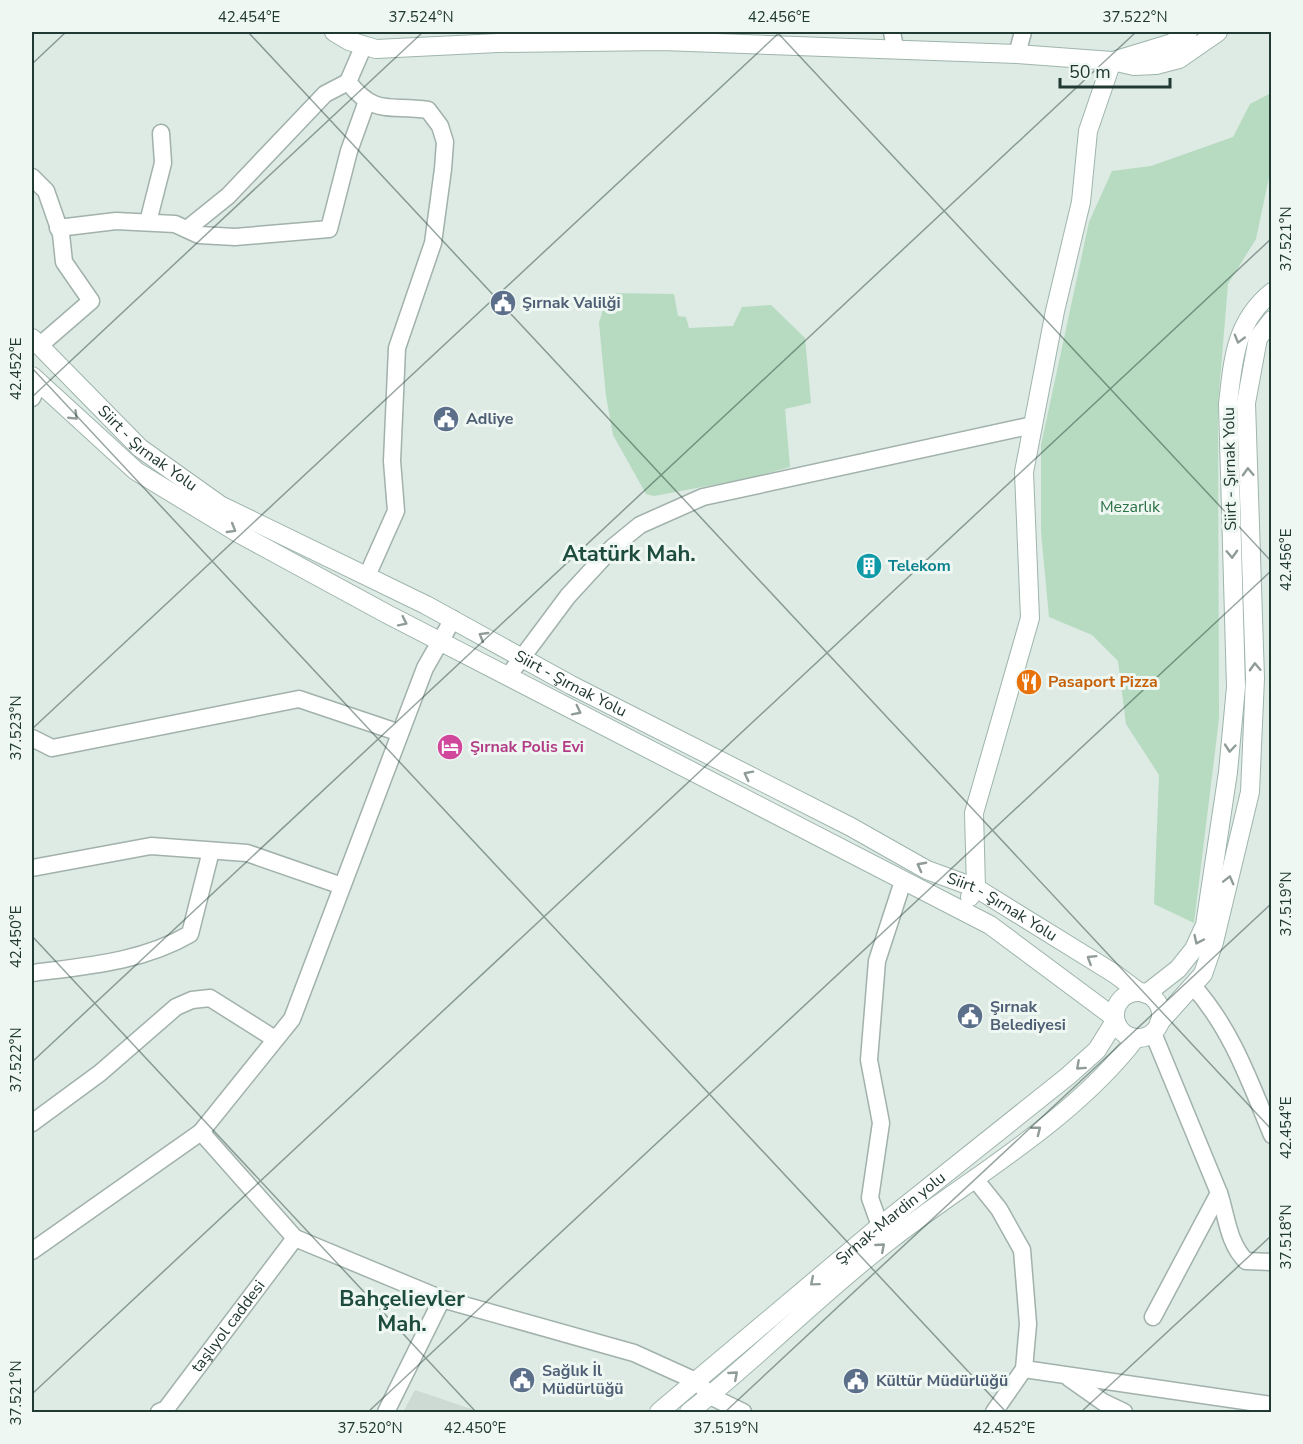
<svg xmlns="http://www.w3.org/2000/svg" width="1303" height="1444" font-family="'Nunito Sans',sans-serif">
	<rect width="100%" height="100%" fill="#deeae4"/>
	<path fill="#cdd9d3" d="M 415,1390 L 480,1412 L 403,1412 Z"/>
	<path fill="#b7dbc0" d="M 1271,93 L 1271,168 L 1256,239 L 1228,284 L 1218,404 L 1219,719 L 1194,923 L 1154,904 L 1159,775 L 1126,724 L 1118,661 L 1092,635 L 1049,617 L 1041,532 L 1041,445 L 1089,222 L 1112,171 L 1151,166 L 1233,137 L 1250,104 Z
		M 608,293 L 674,294 L 678,316 L 686,317 L 689,328 L 733,326 L 742,307 L 771,305 L 805,338 L 811,403 L 785,409 L 790,467 L 750,478 L 654,496 L 646,494 L 613,435 L 606,396 L 599,323 Z"/>
	<g fill="none" stroke-linecap="round" stroke-linejoin="round">
		<defs>
			<g id="street">
				<path d="M 892,32 L 895,48"/>
				<path d="M 364,45 L 348,82 C 376,117 389,104 428,110 L 440,126 L 445,142 L 443,169 L 433,243 L 397,348 L 392,461 L 396,511 L 367,576"/>
				<path d="M 1017,54 L 1023,32"/>
				<path d="M 32,177 L 46,191 L 61,234 L 64,262 L 91,301 L 39,346"/>
				<path d="M 148,222 L 163,163 L 161,133"/>
				<path d="M 58,228 L 116,221 L 175,224 L 199,235 L 235,237 L 329,229 L 349,151 L 367,101"/>
				<path d="M 187,229 L 228,196 L 325,94 L 348,82"/>
				<path d="M 32,398 L 39,383"/>
				<path d="M 509,675 L 568,596 L 613,547 L 640,525 L 703,497 L 1033,425"/>
				<path d="M 32,738 L 52,748 L 299,699 L 400,733"/>
				<path d="M 32,868 L 151,846 L 247,853 L 342,886"/>
				<path d="M 32,973 C 86,966 142,962 190,934 L 211,851"/>
				<path d="M 1193,986 C 1231,1028 1250,1082 1272,1135"/>
				<path d="M 1153,1033 L 1219,1193 L 1153,1317"/>
				<path d="M 32,1123 L 100,1073 L 176,1007 L 192,1000 L 210,998 L 275,1039"/>
				<path d="M 201,1132 L 292,1019 L 425,668 L 453,619"/>
				<path d="M 975,1179 L 999,1209 L 1022,1250 L 1028,1324 L 1024,1369 L 994,1412"/>
				<path d="M 1219,1193 C 1227,1217 1228,1243 1246,1261 L 1272,1262"/>
				<path d="M 880,1226 L 870,1198 L 881,1123 L 869,1060 L 877,961 L 903,881"/>
				<path d="M 32,1251 L 201,1132 L 295,1238 L 442,1299 L 634,1353 L 698,1382 L 710,1396 L 743,1412"/>
				<path d="M 1024,1369 L 1272,1405"/>
				<path d="M 1069,1378 L 1103,1402 L 1124,1412"/>
				<path id="s1" d="M 159,1412 L 166,1409 L 295,1238"/>
				<path d="M 386,1412 L 442,1299"/>
			</g>
			<g id="secondary">
				<path d="M 334,32 L 349,41 L 376,49 L 498,43 L 662,41 L 1017,54 L 1112,61 L 1134,66 L 1156,65 L 1179,59 L 1218,32"/>
				<path d="M 1116,60 L 1172,43 L 1188,32"/>
				<path id="s2" d="M 32,338 L 140,448 L 220,505 L 426,605 L 571,685 L 851,827 L 927,870 L 976,888 L 1115,974 L 1139,992"/>
				<path d="M 32,376 L 136,471 L 238,533 L 387,614 L 990,925 L 1115,1018"/>
				<path d="M 970,897 L 976,888 L 974,813 L 1030,618 L 1024,472 L 1055,311 L 1081,202 L 1088,131 L 1112,61"/>
				<circle cx="1138" cy="1015" r="23"/>
				<path d="M 1146,994 L 1178,969 L 1194,949 L 1205,925 L 1228,772 L 1236,687 L 1228,404 C 1233,360 1235,322 1272,292"/>
				<path d="M 1159,1023 L 1203,974 L 1214,942 L 1250,792 L 1255,678 L 1246,403 L 1258,338 L 1272,320"/>
				<path id="s3" d="M 659,1412 L 880,1226 L 1068,1076 L 1097,1050 L 1115,1021"/>
				<path d="M 689,1412 C 758,1358 820,1294 890,1240 C 973,1176 1071,1122 1136,1038"/>
			</g>
		</defs>
		<use href="#street" stroke="#a1b1ab" stroke-width="19"/>
		<use href="#secondary" stroke="#9eb5ac" stroke-width="20"/>
		<use href="#street" stroke="#fff" stroke-width="16"/>
		<use href="#secondary" stroke="#fff" stroke-width="18"/>
	</g>
	<defs><path id="oneway-chevron" d="M-2-3.5L2.5 0L-2 3.5" fill="none" stroke-width="1.6" stroke-linecap="round" stroke-linejoin="round" transform="scale(1.5)"/></defs>
	<g stroke="#909c98">
		<use href="#oneway-chevron" transform="translate(1239 339) rotate(106)"/>
		<use href="#oneway-chevron" transform="translate(74 416) rotate(44)"/>
		<use href="#oneway-chevron" transform="translate(1248 472) rotate(-92)"/>
		<use href="#oneway-chevron" transform="translate(232 529) rotate(31)"/>
		<use href="#oneway-chevron" transform="translate(1232 554) rotate(88)"/>
		<use href="#oneway-chevron" transform="translate(403 622) rotate(26)"/>
		<use href="#oneway-chevron" transform="translate(483 636) rotate(-150)"/>
		<use href="#oneway-chevron" transform="translate(1255 667) rotate(-92)"/>
		<use href="#oneway-chevron" transform="translate(577 711) rotate(27)"/>
		<use href="#oneway-chevron" transform="translate(1230 748) rotate(95)"/>
		<use href="#oneway-chevron" transform="translate(748 775) rotate(-153)"/>
		<use href="#oneway-chevron" transform="translate(921 866) rotate(-152)"/>
		<use href="#oneway-chevron" transform="translate(1229 880) rotate(-76)"/>
		<use href="#oneway-chevron" transform="translate(1198 940) rotate(115)"/>
		<use href="#oneway-chevron" transform="translate(1091 959) rotate(-148)"/>
		<use href="#oneway-chevron" transform="translate(1080 1066) rotate(138)"/>
		<use href="#oneway-chevron" transform="translate(1037 1130) rotate(-38)"/>
		<use href="#oneway-chevron" transform="translate(881 1247) rotate(-41)"/>
		<use href="#oneway-chevron" transform="translate(814 1282) rotate(140)"/>
		<use href="#oneway-chevron" transform="translate(734 1375) rotate(-41)"/>
	</g>
	<path fill="none" stroke="#203932" stroke-width="1.5" stroke-opacity="0.45" d="M 248,32 L 1272,1130M 777,32 L 1272,562M 32,64 L 66,32M 32,368 L 1006,1412M 32,397 L 423,32M 32,729 L 780,32M 32,936 L 476,1412M 32,1062 L 1136,32M 32,1394 L 1272,238M 368,1412 L 1272,570M 725,1412 L 1272,903M 1081,1412 L 1272,1235"/>
	<defs>
		<symbol id="civic-disc" viewBox="-11 -11 22 22"><circle r="9.5" fill="#5c6f8a" stroke="#eff7f2"/><path d="M-.6-6.5H3V-4.5H.6V-3L4-1V1h2V6H-6V1h2V-1L-.6-3ZM-1.2 2.5V6h2.4V2.5Z" fill="#fff"/></symbol>
		<symbol id="building-disc" viewBox="-11 -11 22 22"><circle r="9.5" fill="#0f9aa8" stroke="#eff7f2"/><path d="M-4-6H4V6H1V3H-1V6H-4ZM-2.5-4.3h1.7v1.8h-1.7ZM.8-4.3h1.7v1.8H.8ZM-2.5-1h1.7V.8h-1.7ZM.8-1h1.7V.8H.8Z" fill="#fff"/></symbol>
		<symbol id="restaurant-disc" viewBox="-11 -11 22 22"><circle r="9.5" fill="#e8710a" stroke="#eff7f2"/><path d="M-5-6h1v4h1v-4h1v4h1v-4h1v5L-1.5 .5V6h-2V.5L-5-1ZM5-6V6H3V1.5H1.5Q1.5-4 5-6Z" fill="#fff"/></symbol>
		<symbol id="hotel-disc" viewBox="-11 -11 22 22"><circle r="9.5" fill="#d1479c" stroke="#eff7f2"/><path d="M-6-4.5h1.5V1H6V5H4.5V3h-9V5H-6ZM-4 0a1.8 1.8 0 1 1 3.6 0ZM.5 0V-2.5h3Q6-2.5 6 0Z" fill="#fff"/></symbol>
	</defs>
	<g fill-rule="evenodd">
		<use href="#civic-disc" x="488" y="288" width="30" height="30"/>
		<use href="#civic-disc" x="431" y="404" width="30" height="30"/>
		<use href="#building-disc" x="854" y="551" width="30" height="30"/>
		<use href="#restaurant-disc" x="1014" y="667" width="30" height="30"/>
		<use href="#hotel-disc" x="435" y="732" width="30" height="30"/>
		<use href="#civic-disc" x="955" y="1001" width="30" height="30"/>
		<use href="#civic-disc" x="507" y="1365" width="30" height="30"/>
		<use href="#civic-disc" x="841" y="1366" width="30" height="30"/>
	</g>
	<g text-anchor="middle" dominant-baseline="central" stroke-width="6" stroke-linejoin="round" paint-order="stroke">
		<g font-size="16" font-weight="bold" fill="#4e5e75" stroke="#eff7f2" text-anchor="start">
			<text x="522" y="303">Şırnak Valilği</text>
			<text x="466" y="419">Adliye</text>
			<text x="990" y="1007">Şırnak<tspan x="990" dy="18">Belediyesi</tspan></text>
			<text x="542" y="1371">Sağlık İl<tspan x="542" dy="18">Müdürlüğü</tspan></text>
			<text x="876" y="1381">Kültür Müdürlüğü</text>
		</g>
		<g font-size="16" fill="#203932" stroke="#eff7f2">
			<text stroke="none"><textPath href="#s2" startOffset="160">Siirt - Şırnak Yolu</textPath></text>
			<text transform="translate(1230 469) rotate(-91)">Siirt - Şırnak Yolu</text>
			<text stroke="none"><textPath href="#s2" startOffset="646">Siirt - Şırnak Yolu</textPath></text>
			<text stroke="none"><textPath href="#s2" startOffset="1132">Siirt - Şırnak Yolu</textPath></text>
			<text stroke="none"><textPath href="#s3" startOffset="302">Şırnak-Mardin yolu</textPath></text>
			<text stroke="none"><textPath href="#s1" startOffset="111">taşlıyol caddesi</textPath></text>
		</g>
		<g font-size="16" fill="#2b6f44" stroke="#eff7f2">
			<text x="1130" y="507">Mezarlık</text>
		</g>
		<g font-size="16" font-weight="bold" fill="#0d838f" stroke="#eff7f2" text-anchor="start">
			<text x="888" y="566">Telekom</text>
		</g>
		<g font-size="16" font-weight="bold" fill="#c56008" stroke="#eff7f2" text-anchor="start">
			<text x="1048" y="682">Pasaport Pizza</text>
		</g>
		<g font-size="16" font-weight="bold" fill="#b23c85" stroke="#eff7f2" text-anchor="start">
			<text x="470" y="747">Şırnak Polis Evi</text>
		</g>
		<g font-size="22" font-weight="bold" fill="#1d4b3e" stroke="#eff7f2">
			<text x="629" y="554">Atatürk Mah.</text>
			<text x="402" y="1299">Bahçelievler<tspan x="402" dy="25">Mah.</tspan></text>
		</g>
	</g>
	<rect width="1303" height="1444" fill="none" stroke="#eff7f2" stroke-width="66"/>
	<path d="M1060 78v9h110v-9" fill="none" stroke="#203932" stroke-width="3"/>
	<text x="1069" y="78" font-size="18" fill="#203932" stroke="#eff7f2" stroke-width="4.5" paint-order="stroke">50 m</text>
	<rect x="33" y="33" width="1237" height="1378" fill="none" stroke="#203932" stroke-width="2"/>
	<g font-size="15" text-anchor="middle" fill="#203932">
		<text x="249" y="22">42.454°E</text>
		<text x="421" y="22">37.524°N</text>
		<text x="779" y="22">42.456°E</text>
		<text x="1135" y="22">37.522°N</text>
		<text transform="translate(1286 239) rotate(-90)" y="5">37.521°N</text>
		<text transform="translate(16 369) rotate(-90)" y="5">42.452°E</text>
		<text transform="translate(1286 560) rotate(-90)" y="5">42.456°E</text>
		<text transform="translate(16 728) rotate(-90)" y="5">37.523°N</text>
		<text transform="translate(1286 904) rotate(-90)" y="5">37.519°N</text>
		<text transform="translate(16 937) rotate(-90)" y="5">42.450°E</text>
		<text transform="translate(16 1060) rotate(-90)" y="5">37.522°N</text>
		<text transform="translate(1286 1128) rotate(-90)" y="5">42.454°E</text>
		<text transform="translate(1286 1237) rotate(-90)" y="5">37.518°N</text>
		<text transform="translate(16 1393) rotate(-90)" y="5">37.521°N</text>
		<text x="370" y="1433">37.520°N</text>
		<text x="475" y="1433">42.450°E</text>
		<text x="726" y="1433">37.519°N</text>
		<text x="1004" y="1433">42.452°E</text>
	</g>
</svg>
